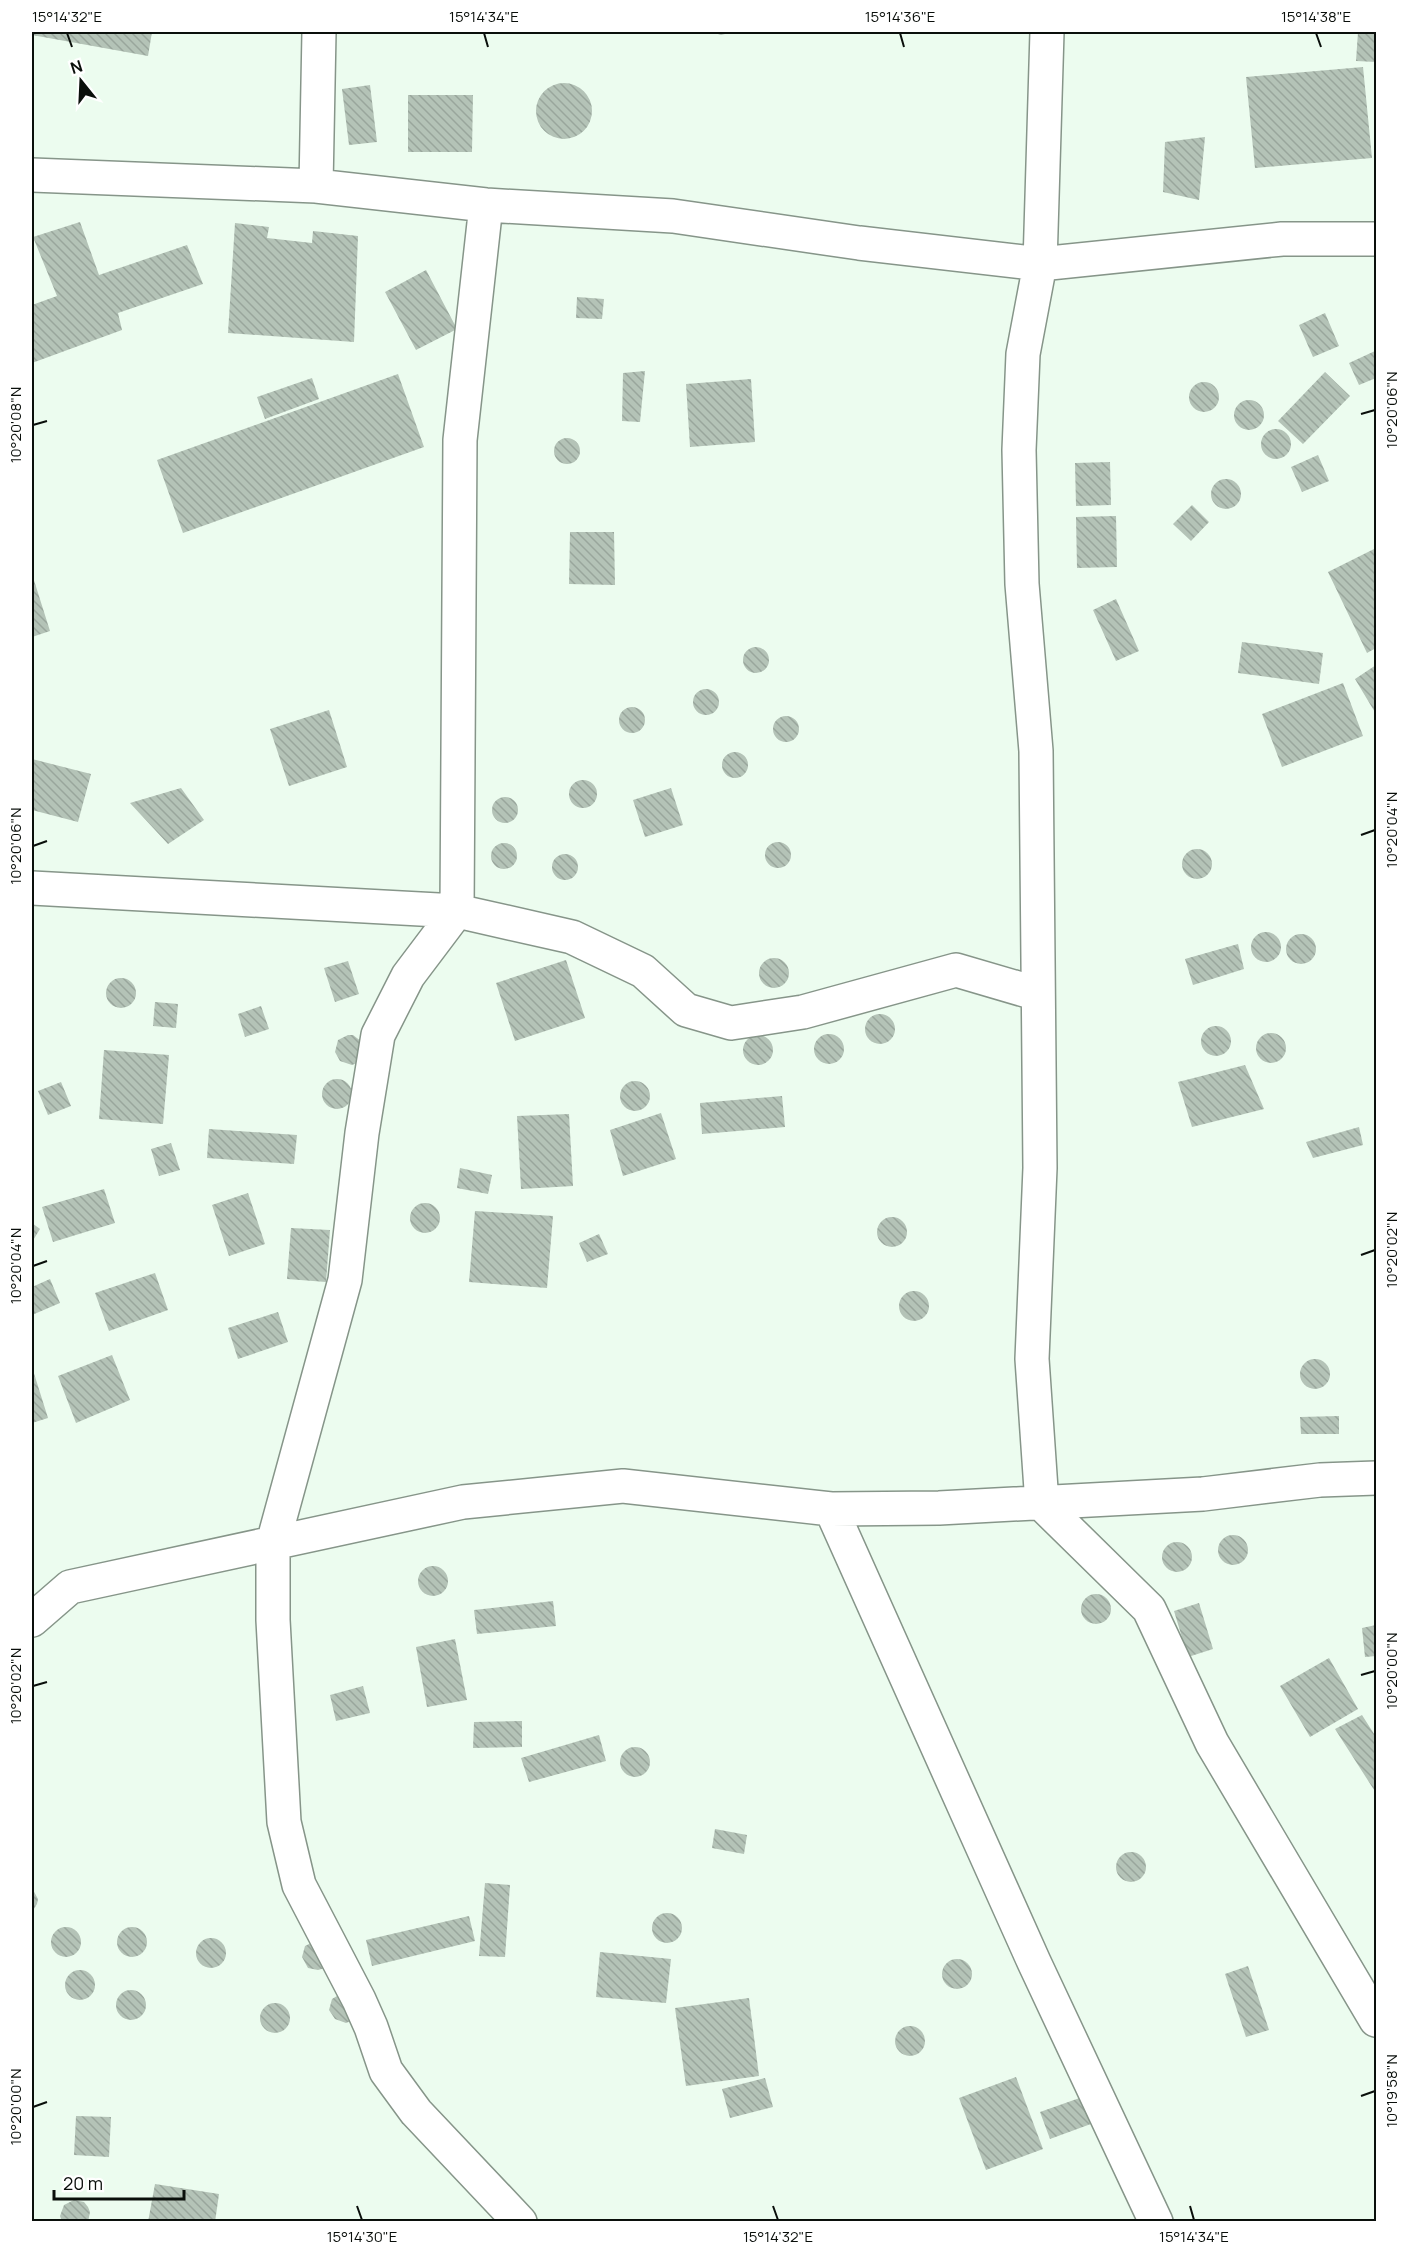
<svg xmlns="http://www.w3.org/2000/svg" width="1408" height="2253" font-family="Manrope,sans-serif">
	<defs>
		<pattern id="building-back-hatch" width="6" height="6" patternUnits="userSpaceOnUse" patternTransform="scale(1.5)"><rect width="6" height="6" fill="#b4c3b7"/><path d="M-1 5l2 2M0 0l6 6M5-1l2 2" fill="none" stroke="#99a69c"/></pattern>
	</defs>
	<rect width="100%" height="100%" fill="#ecfcef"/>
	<path fill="url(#building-back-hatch)" d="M 32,32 L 152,32 L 148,56 L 32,35 Z
		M 712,32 L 733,32 L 721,35 Z
		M 1358,32 L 1376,32 L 1376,62 L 1356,61 Z
		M 1363,67 L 1372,158 L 1255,168 L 1246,77 Z
		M536 111a28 28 0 1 1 56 0a28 28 0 1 1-56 0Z
		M 370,85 L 377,142 L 349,145 L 342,89 Z
		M 408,95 L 473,95 L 472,152 L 408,152 Z
		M 1205,137 L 1199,200 L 1163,192 L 1165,142 Z
		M 80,222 L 99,275 L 187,245 L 203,284 L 118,313 L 122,330 L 32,363 L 32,305 L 57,296 L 33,237 Z
		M 235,223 L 269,227 L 267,238 L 312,243 L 313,231 L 358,236 L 354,342 L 228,333 Z
		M 426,270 L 457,329 L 416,350 L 385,292 Z
		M 577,297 L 604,299 L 602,319 L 576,318 Z
		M 1325,313 L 1339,346 L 1313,357 L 1299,325 Z
		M 1375,351 L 1376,378 L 1359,385 L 1349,363 Z
		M 645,371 L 640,422 L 622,421 L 623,373 Z
		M 1325,372 L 1350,396 L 1303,444 L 1278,421 Z
		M 398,374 L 424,447 L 183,533 L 157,460 Z
		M 312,378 L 319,399 L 265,419 L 257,397 Z
		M 751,379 L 755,442 L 690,447 L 686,384 Z
		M1189 397a15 15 0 1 1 30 0a15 15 0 1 1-30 0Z
		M1234 415a15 15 0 1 1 30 0a15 15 0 1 1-30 0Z
		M1261 444a15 15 0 1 1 30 0a15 15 0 1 1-30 0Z
		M554 451a13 13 0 1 1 26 0a13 13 0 1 1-26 0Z
		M 1318,455 L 1329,481 L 1302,492 L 1291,467 Z
		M 1110,462 L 1111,505 L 1076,506 L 1075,463 Z
		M1211 494a15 15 0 1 1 30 0a15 15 0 1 1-30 0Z
		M 1192,505 L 1209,522 L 1191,541 L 1173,524 Z
		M 1116,516 L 1117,567 L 1077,568 L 1076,517 Z
		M 570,532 L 614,532 L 615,585 L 569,584 Z
		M 1376,548 L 1376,648 L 1367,653 L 1328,572 Z
		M 32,574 L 50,631 L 32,637 Z
		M 1116,599 L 1139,651 L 1116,661 L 1093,610 Z
		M 1242,642 L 1323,653 L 1319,684 L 1238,673 Z
		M743 660a13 13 0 1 1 26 0a13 13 0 1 1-26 0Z
		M 1376,665 L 1376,714 L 1355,679 Z
		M 1343,683 L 1363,736 L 1282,767 L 1262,714 Z
		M693 702a13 13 0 1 1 26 0a13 13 0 1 1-26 0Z
		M619 720a13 13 0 1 1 26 0a13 13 0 1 1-26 0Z
		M 329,710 L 347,767 L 289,786 L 270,729 Z
		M773 729a13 13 0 1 1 26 0a13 13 0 1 1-26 0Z
		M722 765a13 13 0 1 1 26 0a13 13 0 1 1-26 0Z
		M 32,759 L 91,774 L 78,822 L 32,810 Z
		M569 794a14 14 0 1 1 28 0a14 14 0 1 1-28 0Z
		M 181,788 L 204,820 L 168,844 L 130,803 Z
		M 671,788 L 683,825 L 645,837 L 633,800 Z
		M492 810a13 13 0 1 1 26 0a13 13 0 1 1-26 0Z
		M765 855a13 13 0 1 1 26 0a13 13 0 1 1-26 0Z
		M491 856a13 13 0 1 1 26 0a13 13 0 1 1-26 0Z
		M1182 864a15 15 0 1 1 30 0a15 15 0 1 1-30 0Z
		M552 867a13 13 0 1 1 26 0a13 13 0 1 1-26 0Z
		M1251 947a15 15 0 1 1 30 0a15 15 0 1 1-30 0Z
		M1286 949a15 15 0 1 1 30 0a15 15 0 1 1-30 0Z
		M 1238,944 L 1244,969 L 1193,985 L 1185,959 Z
		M759 973a15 15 0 1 1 30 0a15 15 0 1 1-30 0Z
		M 566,960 L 585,1018 L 515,1041 L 496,983 Z
		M 348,961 L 359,994 L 335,1002 L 324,968 Z
		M106 993a15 15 0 1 1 30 0a15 15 0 1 1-30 0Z
		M 155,1002 L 178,1004 L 176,1028 L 153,1026 Z
		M 261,1006 L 269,1029 L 245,1037 L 238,1014 Z
		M865 1029a15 15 0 1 1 30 0a15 15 0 1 1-30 0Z
		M1201 1041a15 15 0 1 1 30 0a15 15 0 1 1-30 0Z
		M1256 1048a15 15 0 1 1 30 0a15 15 0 1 1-30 0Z
		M814 1049a15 15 0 1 1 30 0a15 15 0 1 1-30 0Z
		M 348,1035 L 353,1035 L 362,1042 L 357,1063 L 352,1065 L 340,1061 L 335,1052 L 338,1040 Z
		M743 1050a15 15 0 1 1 30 0a15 15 0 1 1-30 0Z
		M 104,1050 L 169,1055 L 163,1124 L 99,1119 Z
		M 1245,1065 L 1264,1109 L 1192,1127 L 1178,1082 Z
		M322 1094a15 15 0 1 1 30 0a15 15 0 1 1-30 0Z
		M620 1096a15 15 0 1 1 30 0a15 15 0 1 1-30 0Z
		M 61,1082 L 71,1106 L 48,1115 L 38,1091 Z
		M 782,1096 L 785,1127 L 702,1134 L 700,1103 Z
		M 661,1113 L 676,1159 L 623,1176 L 610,1130 Z
		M 569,1114 L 573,1186 L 521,1189 L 517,1116 Z
		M 1359,1127 L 1363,1145 L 1313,1158 L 1306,1142 Z
		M 209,1129 L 297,1135 L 294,1164 L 207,1158 Z
		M 171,1143 L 180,1170 L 159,1176 L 151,1149 Z
		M 460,1168 L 492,1175 L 488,1194 L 457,1188 Z
		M 104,1189 L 115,1223 L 53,1242 L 42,1207 Z
		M 248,1193 L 265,1244 L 229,1256 L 212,1205 Z
		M410 1218a15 15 0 1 1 30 0a15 15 0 1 1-30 0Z
		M 475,1211 L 553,1216 L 547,1288 L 469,1282 Z
		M877 1232a15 15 0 1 1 30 0a15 15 0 1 1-30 0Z
		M 32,1223 L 40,1229 L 32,1242 Z
		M 291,1228 L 330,1230 L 326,1282 L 287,1279 Z
		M 599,1234 L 608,1254 L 587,1262 L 579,1243 Z
		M 155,1273 L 168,1310 L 109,1331 L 95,1293 Z
		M 50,1279 L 60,1303 L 32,1315 L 32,1287 Z
		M899 1306a15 15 0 1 1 30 0a15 15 0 1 1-30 0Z
		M 278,1312 L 288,1342 L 238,1359 L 228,1328 Z
		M 112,1355 L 130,1400 L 76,1423 L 58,1376 Z
		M1300 1374a15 15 0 1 1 30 0a15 15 0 1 1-30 0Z
		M 32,1367 L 48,1418 L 32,1423 Z
		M 1339,1416 L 1339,1434 L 1301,1434 L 1300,1417 Z
		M1218 1550a15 15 0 1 1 30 0a15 15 0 1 1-30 0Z
		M1162 1557a15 15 0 1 1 30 0a15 15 0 1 1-30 0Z
		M418 1581a15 15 0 1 1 30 0a15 15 0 1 1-30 0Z
		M1081 1609a15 15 0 1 1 30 0a15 15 0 1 1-30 0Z
		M 553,1601 L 556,1626 L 477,1634 L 474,1610 Z
		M 1199,1603 L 1213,1649 L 1188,1657 L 1174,1611 Z
		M 1376,1625 L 1376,1656 L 1365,1657 L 1362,1628 Z
		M 455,1639 L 467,1700 L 427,1707 L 416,1647 Z
		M 1329,1658 L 1358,1709 L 1310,1737 L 1280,1686 Z
		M 363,1686 L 370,1713 L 336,1721 L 330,1695 Z
		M 1362,1715 L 1376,1737 L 1376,1793 L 1335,1729 Z
		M 522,1721 L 522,1747 L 473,1748 L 474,1722 Z
		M 599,1735 L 606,1761 L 529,1782 L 521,1758 Z
		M620 1762a15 15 0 1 1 30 0a15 15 0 1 1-30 0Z
		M 715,1829 L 747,1835 L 744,1854 L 712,1848 Z
		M1116 1867a15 15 0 1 1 30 0a15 15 0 1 1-30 0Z
		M 485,1883 L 510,1885 L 505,1957 L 479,1956 Z
		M 32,1888 L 38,1899 L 37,1904 L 32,1912 Z
		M652 1928a15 15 0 1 1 30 0a15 15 0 1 1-30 0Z
		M 469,1916 L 475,1941 L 372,1966 L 366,1940 Z
		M51 1942a15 15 0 1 1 30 0a15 15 0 1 1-30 0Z
		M117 1942a15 15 0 1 1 30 0a15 15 0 1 1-30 0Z
		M196 1953a15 15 0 1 1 30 0a15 15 0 1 1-30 0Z
		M 315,1941 L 325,1968 L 318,1970 L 308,1968 L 302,1957 L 305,1946 Z
		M 600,1952 L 671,1959 L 666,2003 L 596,1997 Z
		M942 1974a15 15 0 1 1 30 0a15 15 0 1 1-30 0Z
		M 1248,1966 L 1269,2030 L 1246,2037 L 1225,1974 Z
		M65 1985a15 15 0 1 1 30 0a15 15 0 1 1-30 0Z
		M116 2005a15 15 0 1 1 30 0a15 15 0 1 1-30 0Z
		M 342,1993 L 351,2021 L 346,2023 L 335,2019 L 329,2010 L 332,1999 Z
		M 749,1998 L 759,2076 L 686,2086 L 675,2008 Z
		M260 2018a15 15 0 1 1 30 0a15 15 0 1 1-30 0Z
		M895 2041a15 15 0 1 1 30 0a15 15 0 1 1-30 0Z
		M 1016,2077 L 1043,2149 L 986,2170 L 959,2098 Z
		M 765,2078 L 773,2107 L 730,2118 L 722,2089 Z
		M 1088,2095 L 1099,2121 L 1050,2139 L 1040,2112 Z
		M 76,2116 L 111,2117 L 109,2157 L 74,2155 Z
		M 155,2184 L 219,2194 L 215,2222 L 148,2222 Z
		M 74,2200 L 84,2202 L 88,2207 L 90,2212 L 88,2222 L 62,2222 L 60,2216 L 64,2205 Z"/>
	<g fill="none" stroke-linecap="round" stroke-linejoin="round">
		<defs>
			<path id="minor" d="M 1047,32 L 1040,264 L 1023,354 L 1019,450 L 1022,584 L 1036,751 L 1040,1168 L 1032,1359 L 1042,1504 L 1149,1609 L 1212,1743 L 1376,2020
				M 32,175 L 316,186 L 486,205 L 673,216 L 859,243 L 1040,264 L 1282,239 L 1376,239
				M 316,186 L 319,32
				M 486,205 L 460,440 L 457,911 L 408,976 L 378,1035 L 362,1133 L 345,1280 L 273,1543 L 273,1620 L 284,1822 L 299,1885 L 359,2000 L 371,2027 L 386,2071 L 416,2112 L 520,2222
				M 32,888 L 457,911 L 572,937 L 643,971 L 686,1010 L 731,1023 L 803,1012 L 956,970 L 1038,994
				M 831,1509 L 1034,1962 L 1156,2222
				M 32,1620 L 70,1587 L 463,1502 L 623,1486 L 831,1509 L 939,1508 L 1203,1494 L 1320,1480 L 1376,1478"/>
		</defs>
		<use href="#minor" stroke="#869589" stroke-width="36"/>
		<use href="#minor" stroke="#fff" stroke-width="33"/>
	</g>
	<path fill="none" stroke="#0a0f0b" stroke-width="2" d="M 67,33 L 72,47M 484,33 L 488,47M 900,33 L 904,47M 1316,33 L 1321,47M 1361,414 L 1375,410M 33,425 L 47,421M 1361,835 L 1375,830M 33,846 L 47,841M 1361,1255 L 1375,1250M 33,1266 L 47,1261M 1361,1675 L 1375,1671M 33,1686 L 47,1682M 1361,2096 L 1375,2091M 33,2107 L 47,2102M 357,2206 L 362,2220M 773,2206 L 778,2220M 1190,2206 L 1194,2220"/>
	<rect width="1408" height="2253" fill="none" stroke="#ffffff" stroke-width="66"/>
	<g transform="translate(81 81) rotate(342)" stroke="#ffffff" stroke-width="4.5" paint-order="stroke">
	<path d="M0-4.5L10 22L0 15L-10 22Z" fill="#0a0f0b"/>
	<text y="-9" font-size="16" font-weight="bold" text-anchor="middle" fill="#0a0f0b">N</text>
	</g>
	<path d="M54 2190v9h130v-9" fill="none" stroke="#0a0f0b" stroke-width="3"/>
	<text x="63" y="2190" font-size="18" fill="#0a0f0b" stroke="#ffffff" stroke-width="4.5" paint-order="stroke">20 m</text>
	<rect x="33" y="33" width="1342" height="2187" fill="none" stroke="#0a0f0b" stroke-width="2"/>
	<g font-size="15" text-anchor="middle" fill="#0a0f0b">
		<text x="67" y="22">15°14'32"E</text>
		<text x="484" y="22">15°14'34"E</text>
		<text x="900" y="22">15°14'36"E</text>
		<text x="1316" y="22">15°14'38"E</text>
		<text transform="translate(1392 410) rotate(-90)" y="5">10°20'06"N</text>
		<text transform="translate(16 425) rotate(-90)" y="5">10°20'08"N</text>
		<text transform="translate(1392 830) rotate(-90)" y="5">10°20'04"N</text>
		<text transform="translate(16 846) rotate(-90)" y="5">10°20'06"N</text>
		<text transform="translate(1392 1250) rotate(-90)" y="5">10°20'02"N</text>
		<text transform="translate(16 1266) rotate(-90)" y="5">10°20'04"N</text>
		<text transform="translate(1392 1671) rotate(-90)" y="5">10°20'00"N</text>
		<text transform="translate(16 1686) rotate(-90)" y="5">10°20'02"N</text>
		<text transform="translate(1392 2091) rotate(-90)" y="5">10°19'58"N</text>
		<text transform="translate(16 2107) rotate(-90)" y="5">10°20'00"N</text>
		<text x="362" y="2242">15°14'30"E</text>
		<text x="778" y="2242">15°14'32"E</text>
		<text x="1194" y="2242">15°14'34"E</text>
	</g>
</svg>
